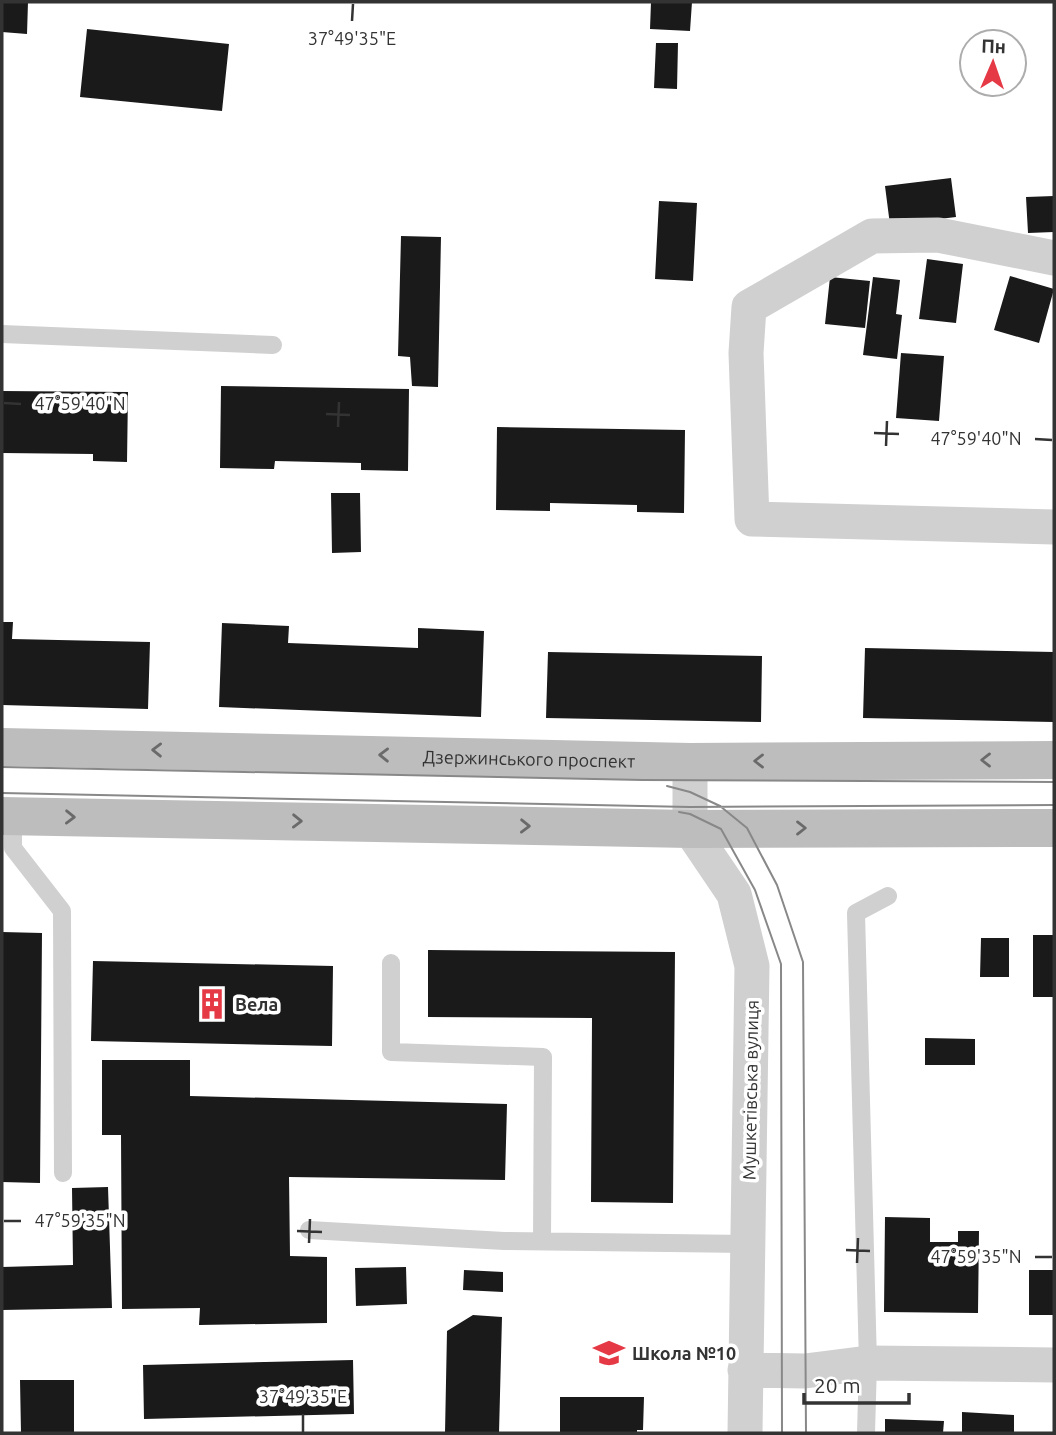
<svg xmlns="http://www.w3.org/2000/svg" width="1056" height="1435" font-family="Ubuntu,sans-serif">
	<rect width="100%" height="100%" fill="#fff"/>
	<path fill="#1a1a1a" d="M 2,2 L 28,2 L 27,34 L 2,32 Z
		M 651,2 L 692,2 L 690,31 L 650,29 Z
		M 87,29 L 229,44 L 222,111 L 80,97 Z
		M 656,43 L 678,43 L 677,89 L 654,88 Z
		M 951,178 L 956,217 L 890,225 L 885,186 Z
		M 1054,196 L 1054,232 L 1028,233 L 1026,197 Z
		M 659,201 L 697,203 L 693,281 L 655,279 Z
		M 401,236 L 441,237 L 438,387 L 412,386 L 410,357 L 398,356 Z
		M 927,259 L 963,264 L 956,323 L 919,319 Z
		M 1010,276 L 1054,289 L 1039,343 L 994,330 Z
		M 830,277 L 870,281 L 865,328 L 825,324 Z
		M 873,277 L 900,280 L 896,314 L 902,315 L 897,359 L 863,355 Z
		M 901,353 L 944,356 L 939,421 L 896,418 Z
		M 221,386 L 409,389 L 408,471 L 361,470 L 361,463 L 275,461 L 274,469 L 220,468 Z
		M 2,391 L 128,392 L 127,462 L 93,461 L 93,454 L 2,453 Z
		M 497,427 L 685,430 L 684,513 L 637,512 L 637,505 L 550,503 L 550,511 L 496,510 Z
		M 331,493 L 360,493 L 361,552 L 332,553 Z
		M 2,622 L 13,622 L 12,639 L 150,642 L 148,709 L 2,705 Z
		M 222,623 L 289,626 L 288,643 L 418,648 L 418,628 L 484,631 L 481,717 L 219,707 Z
		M 865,648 L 1054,652 L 1054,722 L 863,718 Z
		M 548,652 L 762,656 L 761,722 L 546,718 Z
		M 2,932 L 42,933 L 40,1183 L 2,1182 Z
		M 1033,935 L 1054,935 L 1054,997 L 1033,997 Z
		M 981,938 L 1009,938 L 1009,977 L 980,977 Z
		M 428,950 L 675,952 L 673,1203 L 591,1202 L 592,1018 L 428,1017 Z
		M 93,961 L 333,966 L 332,1046 L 91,1041 Z
		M 925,1038 L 975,1039 L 975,1065 L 925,1065 Z
		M 102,1060 L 190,1060 L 190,1096 L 507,1104 L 505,1180 L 289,1177 L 290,1256 L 327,1257 L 327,1323 L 199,1325 L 200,1308 L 122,1309 L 121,1135 L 102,1135 Z
		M 108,1187 L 112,1308 L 2,1310 L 2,1267 L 73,1265 L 72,1188 Z
		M 885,1217 L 930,1218 L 930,1242 L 958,1242 L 958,1231 L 979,1231 L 978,1313 L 884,1312 Z
		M 406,1267 L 407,1304 L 356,1306 L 355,1268 Z
		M 464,1270 L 503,1272 L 503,1292 L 463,1290 Z
		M 1029,1270 L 1054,1270 L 1054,1315 L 1029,1315 Z
		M 473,1315 L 502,1317 L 499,1433 L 445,1433 L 447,1331 Z
		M 353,1360 L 354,1414 L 144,1419 L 143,1365 Z
		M 20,1380 L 74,1380 L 74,1433 L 21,1433 Z
		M 560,1397 L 644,1397 L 643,1430 L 637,1430 L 637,1433 L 560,1433 Z
		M 962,1412 L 1014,1415 L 1014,1433 L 962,1433 Z
		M 885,1419 L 944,1421 L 943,1433 L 885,1433 Z"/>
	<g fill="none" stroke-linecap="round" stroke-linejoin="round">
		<path stroke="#d0d0d0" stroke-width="18" d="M 2,334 L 273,345
			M 13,816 L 13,848 L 62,911 L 63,1173
			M 391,963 L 391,1052 L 543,1057 L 542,1241
			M 309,1230 L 504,1241 L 748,1244
			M 866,1433 L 868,1363 L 856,913 L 888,896"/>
		<path stroke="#d0d0d0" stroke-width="35" d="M 1054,258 L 938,235 L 872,236 L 749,307 L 746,353 L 752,519 L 1054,527
			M 690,762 L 690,829 L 734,894 L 752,966 L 745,1433
			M 745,1370 L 805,1371 L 868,1363 L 1054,1365"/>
		<g stroke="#bdbdbd" stroke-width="38">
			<path id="s1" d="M 2,747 L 690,762 L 1054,760"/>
			<path d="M 2,816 L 690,829 L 1054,828"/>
		</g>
		<path stroke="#888" stroke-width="2" d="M 2,767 L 643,780 L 1054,782
			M 667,786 L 690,792 L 720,806 L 747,828 L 777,885 L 803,962 L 806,1433
			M 2,793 L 690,807 L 1054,805
			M 679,812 L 690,814 L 721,829 L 755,890 L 781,964 L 782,1433"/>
	</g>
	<defs><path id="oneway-chevron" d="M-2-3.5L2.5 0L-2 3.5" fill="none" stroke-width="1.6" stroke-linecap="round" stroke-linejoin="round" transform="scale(1.75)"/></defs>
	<g stroke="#6a6a6a">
		<use href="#oneway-chevron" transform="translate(157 750) rotate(-179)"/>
		<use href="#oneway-chevron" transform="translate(384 755) rotate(-179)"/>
		<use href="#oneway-chevron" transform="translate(986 760) rotate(180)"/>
		<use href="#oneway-chevron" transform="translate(759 761) rotate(180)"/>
		<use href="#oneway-chevron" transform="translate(70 817) rotate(1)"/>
		<use href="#oneway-chevron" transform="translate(297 821) rotate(1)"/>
		<use href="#oneway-chevron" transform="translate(525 826) rotate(1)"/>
		<use href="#oneway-chevron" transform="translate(801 828)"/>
	</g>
	<path fill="none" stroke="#333" stroke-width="2.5" d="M 352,21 L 353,4M 4,403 L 21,404M 326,414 L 350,415M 338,427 L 339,402M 874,433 L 899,434M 1035,439 L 1052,440M 886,446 L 887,421M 4,1221 L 21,1221M 297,1231 L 322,1232M 309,1243 L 310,1219M 846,1250 L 870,1251M 1035,1257 L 1052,1257M 857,1263 L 858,1238M 303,1432 L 303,1414"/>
	<defs>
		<symbol id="building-bare" viewBox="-9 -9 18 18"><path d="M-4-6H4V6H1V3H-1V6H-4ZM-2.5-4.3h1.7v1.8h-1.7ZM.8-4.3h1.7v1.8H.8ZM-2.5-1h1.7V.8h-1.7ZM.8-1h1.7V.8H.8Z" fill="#e63946" stroke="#fff" stroke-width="2.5" paint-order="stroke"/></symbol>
		<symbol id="school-bare" viewBox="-9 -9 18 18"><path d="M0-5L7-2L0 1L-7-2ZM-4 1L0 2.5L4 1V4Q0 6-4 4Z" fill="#e63946" stroke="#fff" stroke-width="2.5" paint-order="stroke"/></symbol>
	</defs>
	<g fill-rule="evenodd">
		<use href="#building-bare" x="190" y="982" width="44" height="44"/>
		<use href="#school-bare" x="587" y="1331" width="44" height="44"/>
	</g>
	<g text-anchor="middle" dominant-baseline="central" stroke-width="7" stroke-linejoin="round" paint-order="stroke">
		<g font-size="18" fill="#333" stroke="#fff">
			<text stroke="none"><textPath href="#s1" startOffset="527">Дзержинського проспект</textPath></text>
			<text transform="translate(750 1090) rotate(-89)">Мушкетівська вулиця</text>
		</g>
		<g font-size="18" font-weight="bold" fill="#333" stroke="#fff" text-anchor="start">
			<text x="235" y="1004">Вела</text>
			<text x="632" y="1353">Школа №10</text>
		</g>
	</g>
	<g font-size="18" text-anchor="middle" fill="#333" stroke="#fff" stroke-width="7" stroke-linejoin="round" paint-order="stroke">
		<text x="352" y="45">37°49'35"E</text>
		<text x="80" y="410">47°59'40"N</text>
		<text x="976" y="445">47°59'40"N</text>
		<text x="80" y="1227">47°59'35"N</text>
		<text x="976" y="1263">47°59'35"N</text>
		<text x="303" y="1403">37°49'35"E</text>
	</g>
	<rect width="1056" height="1435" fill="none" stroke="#333333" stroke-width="7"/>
	<g transform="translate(993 63) rotate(2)"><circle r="33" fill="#ffffff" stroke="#adadad" stroke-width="2"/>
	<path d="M0-5L12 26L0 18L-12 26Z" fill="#e63946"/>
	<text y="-10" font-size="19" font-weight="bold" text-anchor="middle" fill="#333333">Пн</text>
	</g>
	<path d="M804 1393v10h105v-10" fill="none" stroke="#333333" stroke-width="3.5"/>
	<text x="814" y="1393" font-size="21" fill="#333333" stroke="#ffffff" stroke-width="5" paint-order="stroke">20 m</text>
</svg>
